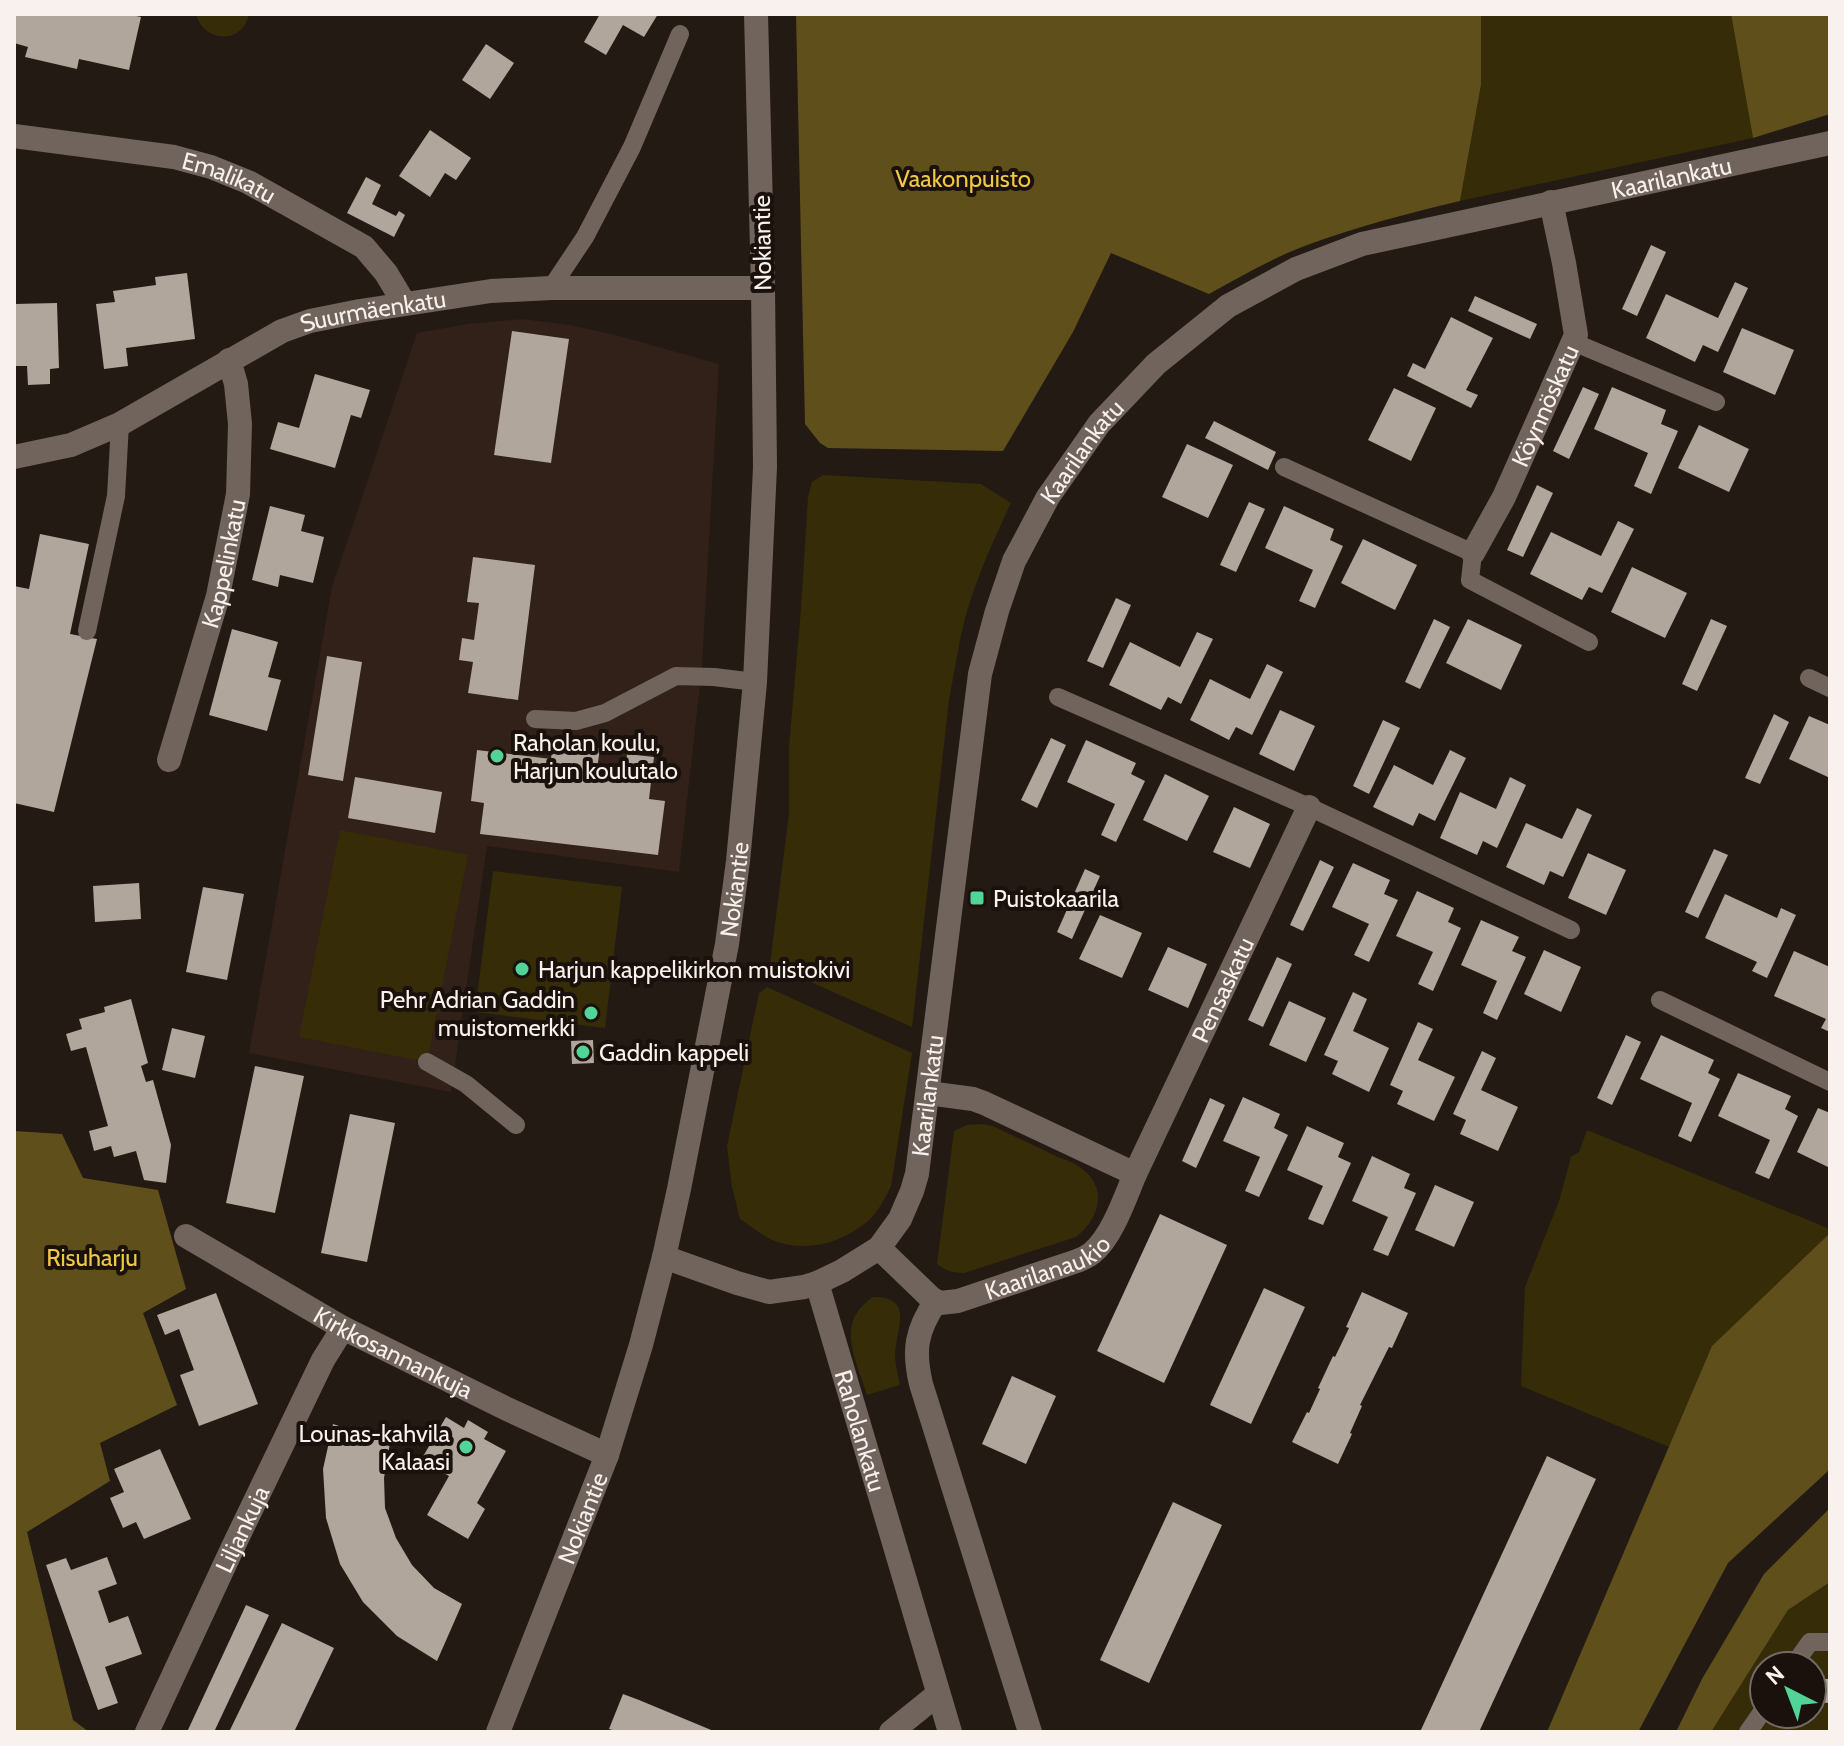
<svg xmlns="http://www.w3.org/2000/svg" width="1844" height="1746" font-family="Cabin,sans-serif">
	<rect width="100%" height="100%" fill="#241a14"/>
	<path fill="#312119" d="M 522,319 L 570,325 L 619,336 L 719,364 L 702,667 L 679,872 L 487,846 L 451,1092 L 249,1053 L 332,587 L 417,333 L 468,324 Z"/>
	<path fill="#362c07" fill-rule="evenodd" d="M 196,14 L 249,14 C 243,45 203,43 196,14 Z
		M 1481,14 L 1731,14 L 1753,138 L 1460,201 L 1481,85 Z
		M 823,475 L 981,484 L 1011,503 C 995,537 979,572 968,608 C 959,637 955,670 949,700 L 912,1027 L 770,964 L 789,813 L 789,747 L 801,609 L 808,497 L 812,482 Z
		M 340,830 L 468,855 L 427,1062 L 299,1037 Z
		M 493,871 L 622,887 L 605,1028 L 475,1012 Z
		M 767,987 L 912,1053 L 891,1186 C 885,1198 878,1213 867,1222 C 840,1244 804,1253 772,1240 C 761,1235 750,1225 740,1219 L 732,1187 L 727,1146 L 759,993 Z
		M 984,1124 L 995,1127 C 1016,1137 1037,1147 1058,1157 C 1066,1160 1075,1163 1081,1168 C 1109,1188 1099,1219 1076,1237 L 964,1273 C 953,1273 946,1271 937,1264 L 954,1131 L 967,1125 Z
		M 1587,1130 L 1830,1229 L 1830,1233 L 1713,1346 L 1669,1447 L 1521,1386 L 1525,1287 L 1559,1201 L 1571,1157 L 1579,1152 Z
		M 873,1297 C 914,1297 897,1327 895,1353 C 895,1364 898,1375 900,1385 L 867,1395 C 856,1359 834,1323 873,1297 Z
		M 1830,1582 L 1830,1732 L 1711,1732 L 1788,1610 ZM 1764,1666 L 1812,1666 L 1812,1714 L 1764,1714 Z"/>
	<path fill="#5f501b" d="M 796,14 L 1481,14 L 1481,85 L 1460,201 C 1409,213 1359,226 1310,244 C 1274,257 1242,276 1209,294 L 1111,253 L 1073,332 L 1003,451 L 828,448 L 820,443 L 805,424 Z
		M 1731,14 L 1830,14 L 1830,114 L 1753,138 Z
		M 14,1131 L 62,1134 L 83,1178 L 158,1190 L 186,1289 L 143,1313 L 177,1405 L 100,1443 L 110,1481 L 27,1532 L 73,1720 L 89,1732 L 14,1732 Z
		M 1830,1233 L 1830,1467 L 1827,1472 L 1728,1563 L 1638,1732 L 1547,1732 L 1712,1346 Z
		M 1830,1508 L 1830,1582 L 1788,1610 L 1711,1732 L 1676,1732 L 1702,1679 L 1764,1574 Z"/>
	<path fill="#b0a69b" d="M 15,14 L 127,14 L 141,17 L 129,70 L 79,59 L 77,69 L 25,57 L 28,47 L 14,43 Z
		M 600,14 L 658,14 L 644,37 L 623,25 L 606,55 L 584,42 Z
		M 486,44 L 514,63 L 490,99 L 462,80 Z
		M 430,130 L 471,158 L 456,180 L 445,173 L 430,197 L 399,176 Z
		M 366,177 L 381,185 L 372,204 L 396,216 L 399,211 L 405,215 L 394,237 L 347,213 Z
		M 1651,245 L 1666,252 L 1637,316 L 1622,309 Z
		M 187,273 L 195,339 L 126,348 L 128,366 L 104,369 L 96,304 L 115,302 L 113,291 L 156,285 L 155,277 Z
		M 1735,282 L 1748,288 L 1718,352 L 1703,345 L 1695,362 L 1646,338 L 1666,294 L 1718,318 Z
		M 1475,296 L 1537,324 L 1530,339 L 1468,311 Z
		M 57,303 L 59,368 L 50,369 L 50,384 L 28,385 L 27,366 L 14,366 L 14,304 Z
		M 1451,317 L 1493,338 L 1466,390 L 1478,395 L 1471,408 L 1407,376 L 1413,363 L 1425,369 Z
		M 1742,328 L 1794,350 L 1775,395 L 1723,372 Z
		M 512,331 L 569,339 L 551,463 L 494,455 Z
		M 315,374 L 370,390 L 361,418 L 351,415 L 335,468 L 270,449 L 278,422 L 299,428 Z
		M 1583,387 L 1599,394 L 1569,459 L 1553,451 Z
		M 1612,387 L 1666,410 L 1661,424 L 1678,431 L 1651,494 L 1634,486 L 1648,453 L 1594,429 Z
		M 1394,388 L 1436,408 L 1411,461 L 1368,440 Z
		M 1214,421 L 1276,452 L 1268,470 L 1205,438 Z
		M 1699,425 L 1749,449 L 1729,492 L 1678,468 Z
		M 1187,444 L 1233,465 L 1208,518 L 1162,497 Z
		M 1537,485 L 1553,493 L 1523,557 L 1507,550 Z
		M 1249,502 L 1265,509 L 1236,572 L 1220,565 Z
		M 270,506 L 305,515 L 301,531 L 324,537 L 313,583 L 280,575 L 278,587 L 252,580 Z
		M 1284,506 L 1334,529 L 1330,540 L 1343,546 L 1315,608 L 1299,601 L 1313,570 L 1265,548 Z
		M 1618,521 L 1634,529 L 1602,593 L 1589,587 L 1582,600 L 1530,574 L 1551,532 L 1601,556 Z
		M 40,534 L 89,544 L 70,634 L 97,639 L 54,812 L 14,803 L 14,586 L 29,589 Z
		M 1363,539 L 1417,565 L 1395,610 L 1341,583 Z
		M 473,557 L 535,565 L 518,700 L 468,693 L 473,662 L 459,660 L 462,638 L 474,640 L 479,603 L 467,602 Z
		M 1632,567 L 1687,593 L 1665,638 L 1611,612 Z
		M 1116,598 L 1131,605 L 1103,668 L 1087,661 Z
		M 1434,619 L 1450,627 L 1420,689 L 1405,682 Z
		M 1468,619 L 1522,645 L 1501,690 L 1446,663 Z
		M 1711,619 L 1727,626 L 1697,691 L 1682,684 Z
		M 232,629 L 278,642 L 268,677 L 281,680 L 267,731 L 209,715 Z
		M 1197,632 L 1213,639 L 1181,704 L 1168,697 L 1161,710 L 1109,685 L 1130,642 L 1180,667 Z
		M 327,656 L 362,662 L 343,781 L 308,775 Z
		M 1267,664 L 1283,672 L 1252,735 L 1236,727 L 1229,740 L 1190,720 L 1210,679 L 1250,699 Z
		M 1280,710 L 1315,726 L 1294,771 L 1259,754 Z
		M 1774,714 L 1789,722 L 1760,784 L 1745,778 Z
		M 1809,716 L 1830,725 L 1830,778 L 1789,759 Z
		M 1383,720 L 1400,728 L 1369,794 L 1353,786 Z
		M 1051,738 L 1066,745 L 1037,808 L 1021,800 Z
		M 1086,740 L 1136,763 L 1131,774 L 1145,781 L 1116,842 L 1101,835 L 1115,804 L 1067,782 Z
		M 553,743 L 600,748 L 597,769 L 625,773 L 627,754 L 654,757 L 649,799 L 665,801 L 658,855 L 480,834 L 484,803 L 471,801 L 477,750 L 551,759 Z
		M 1450,750 L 1466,758 L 1435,821 L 1419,813 L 1413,826 L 1373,807 L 1394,765 L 1433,785 Z
		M 1165,774 L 1209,796 L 1187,841 L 1143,820 Z
		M 355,777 L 442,792 L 435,833 L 348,818 Z
		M 1510,777 L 1526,785 L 1497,848 L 1483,841 L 1477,855 L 1440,838 L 1460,792 L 1496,809 Z
		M 1234,807 L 1270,824 L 1250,868 L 1213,852 Z
		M 1577,808 L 1592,815 L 1563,877 L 1550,871 L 1544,885 L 1506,867 L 1526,823 L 1562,839 Z
		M 1714,849 L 1728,855 L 1698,918 L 1685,912 Z
		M 1588,853 L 1626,870 L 1606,915 L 1568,898 Z
		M 1320,860 L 1334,867 L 1303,931 L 1290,925 Z
		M 1353,863 L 1390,880 L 1384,894 L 1398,900 L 1369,962 L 1354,955 L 1369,924 L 1332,907 Z
		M 1085,869 L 1100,876 L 1072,939 L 1057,932 Z
		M 139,883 L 141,919 L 95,922 L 93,886 Z
		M 203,887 L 244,894 L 227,980 L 186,972 Z
		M 1417,891 L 1454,908 L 1448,922 L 1461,928 L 1433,991 L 1418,984 L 1433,952 L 1396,936 Z
		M 1725,894 L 1777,918 L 1781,908 L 1796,915 L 1767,978 L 1752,971 L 1757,962 L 1705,938 Z
		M 1100,915 L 1142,933 L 1122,978 L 1079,959 Z
		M 1481,920 L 1519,937 L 1512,951 L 1526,957 L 1497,1020 L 1483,1013 L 1497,981 L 1461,965 Z
		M 1168,947 L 1207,964 L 1188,1008 L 1148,990 Z
		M 1544,950 L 1581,967 L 1561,1012 L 1524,994 Z
		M 1794,951 L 1830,967 L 1830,1032 L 1821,1028 L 1826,1019 L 1774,996 Z
		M 1277,957 L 1292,964 L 1263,1027 L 1248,1020 Z
		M 1353,992 L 1367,999 L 1353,1031 L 1389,1048 L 1369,1092 L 1332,1074 L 1338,1061 L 1324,1055 Z
		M 131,999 L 148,1063 L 141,1066 L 146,1082 L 153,1080 L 171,1145 L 166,1183 L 144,1180 L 136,1151 L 114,1157 L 111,1146 L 94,1151 L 89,1131 L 108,1126 L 86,1047 L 71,1051 L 66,1034 L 82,1029 L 79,1019 L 105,1012 L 104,1007 Z
		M 1289,1001 L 1326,1018 L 1306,1062 L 1269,1045 Z
		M 1418,1022 L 1433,1029 L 1418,1060 L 1455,1077 L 1434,1121 L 1397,1104 L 1403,1091 L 1390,1085 Z
		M 172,1028 L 205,1036 L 195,1078 L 162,1070 Z
		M 1626,1035 L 1641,1042 L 1612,1105 L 1597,1098 Z
		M 1661,1035 L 1714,1060 L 1708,1073 L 1720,1079 L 1691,1142 L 1678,1136 L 1692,1103 L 1640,1079 Z
		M 593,1040 L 594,1063 L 572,1064 L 571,1041 Z
		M 1482,1051 L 1496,1058 L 1481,1090 L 1518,1107 L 1498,1151 L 1460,1134 L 1466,1120 L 1453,1114 Z
		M 255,1066 L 304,1076 L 275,1213 L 226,1203 Z
		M 1738,1073 L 1791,1096 L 1785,1109 L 1798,1116 L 1769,1179 L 1755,1173 L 1770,1140 L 1718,1116 Z
		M 1243,1097 L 1280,1114 L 1274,1128 L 1288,1135 L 1259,1197 L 1245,1191 L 1260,1157 L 1223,1141 Z
		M 1210,1098 L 1225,1105 L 1196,1168 L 1182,1161 Z
		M 1818,1108 L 1830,1113 L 1830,1168 L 1797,1152 Z
		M 350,1114 L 395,1123 L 367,1262 L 321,1253 Z
		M 1307,1126 L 1344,1143 L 1338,1157 L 1351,1163 L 1323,1225 L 1308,1219 L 1323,1186 L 1287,1170 Z
		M 1372,1156 L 1410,1174 L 1404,1188 L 1416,1193 L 1388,1256 L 1373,1250 L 1388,1217 L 1352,1201 Z
		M 1435,1185 L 1474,1202 L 1454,1247 L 1415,1230 Z
		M 1160,1214 L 1227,1245 L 1164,1383 L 1097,1351 Z
		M 1264,1288 L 1305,1307 L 1251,1424 L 1210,1405 Z
		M 1362,1292 L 1408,1313 L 1392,1348 L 1389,1347 L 1360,1405 L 1362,1406 L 1350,1433 L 1352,1434 L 1338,1464 L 1292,1442 L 1307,1412 L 1309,1413 L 1320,1389 L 1318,1388 L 1333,1356 L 1335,1357 L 1349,1328 L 1346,1327 Z
		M 216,1293 L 258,1404 L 199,1426 L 180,1375 L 194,1370 L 179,1329 L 165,1335 L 157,1315 Z
		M 1012,1376 L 1056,1396 L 1026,1464 L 982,1444 Z
		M 446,1417 L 464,1428 L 468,1420 L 488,1432 L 484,1439 L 506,1451 L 477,1503 L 485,1509 L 468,1539 L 427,1515 L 449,1476 L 421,1460 Z
		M 333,1424 L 390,1443 L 384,1478 L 385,1508 L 396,1538 L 412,1565 L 434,1588 L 462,1604 L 437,1661 L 397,1636 L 363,1602 L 340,1564 L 326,1518 L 323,1469 Z
		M 160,1449 L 191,1519 L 144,1539 L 136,1522 L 123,1528 L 110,1498 L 124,1492 L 114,1469 Z
		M 1547,1456 L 1596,1479 L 1479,1732 L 1420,1732 Z
		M 1173,1502 L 1222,1525 L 1149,1683 L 1100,1660 Z
		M 107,1557 L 117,1584 L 98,1591 L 109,1623 L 128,1616 L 142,1654 L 105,1667 L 118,1703 L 98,1710 L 46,1565 L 66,1558 L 71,1570 Z
		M 246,1605 L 269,1615 L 214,1732 L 187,1732 Z
		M 282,1623 L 334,1648 L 294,1732 L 229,1732 Z
		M 1812,1679 L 1830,1679 L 1830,1703 L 1812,1702 Z
		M 623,1694 L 639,1700 L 716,1732 L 618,1732 L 609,1729 Z"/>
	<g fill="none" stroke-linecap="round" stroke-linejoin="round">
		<path stroke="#71645d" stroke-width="18" d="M 551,288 L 585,237 L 632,147 L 680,34
			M 1573,342 L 1716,402
			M 1284,467 L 1473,553 L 1470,580 L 1589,642
			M 87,631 L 116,496 L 120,424
			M 1809,678 L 1830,688
			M 1058,697 L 1309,807 L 1571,930
			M 535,719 L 576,721 L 605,713 L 676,676 L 714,677 L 755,682
			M 1660,1000 L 1830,1082
			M 427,1062 L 466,1084 L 516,1125
			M 1793,1666 L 1810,1642 L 1830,1642
			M 1748,1732 L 1764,1709"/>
		<g stroke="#71645d" stroke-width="24">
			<path id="s1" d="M 14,136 L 174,157 L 211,167 L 248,182 L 364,247 L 386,273 L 404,303"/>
			<path id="s2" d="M 14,457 L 71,445 L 120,424 L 282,331 L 310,321 L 360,311 L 491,291 L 551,288 L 763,288"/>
			<path id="s3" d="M 1473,553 L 1504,497 L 1576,335 L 1564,263 L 1551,202"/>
			<path id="s4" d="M 169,760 L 218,596 L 238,494 L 240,424 L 236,384 L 229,360"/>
			<path id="s5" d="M 1135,1174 L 1309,807"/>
			<path id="s6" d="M 186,1236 L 343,1328 L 507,1409 L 607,1455"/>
			<path id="s7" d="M 879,1248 L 932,1299 L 940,1303 L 958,1301 L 1074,1262 C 1080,1260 1087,1257 1092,1253 C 1112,1237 1125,1198 1135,1174 L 984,1103 L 973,1099 L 928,1093"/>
			<path id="s8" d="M 817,1283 L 950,1732"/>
			<path d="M 936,1301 C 916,1331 913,1350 921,1384 L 1030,1732"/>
			<path id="s9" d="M 147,1732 L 232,1549 L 323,1360 L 343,1328"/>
			<path d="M 891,1732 L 938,1694"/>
		</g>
		<g stroke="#71645d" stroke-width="24">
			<path id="s10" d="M 664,1257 L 737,1283 L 769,1292 L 804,1287 L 817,1283 L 842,1271 L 879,1248 L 900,1219 L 912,1191 L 917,1174 L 980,674 L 997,611 L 1014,561 L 1048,497 L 1099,424 L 1156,364 L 1228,306 L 1296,269 L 1362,244 L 1830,143"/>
			<path id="s11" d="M 498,1732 L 607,1455 L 641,1345 L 664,1257 L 679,1189 L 727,944 L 738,861 L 755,682 L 765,467 L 763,288 L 756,14"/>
		</g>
	</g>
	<g fill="#52d397" stroke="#1a110c" stroke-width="3">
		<circle cx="497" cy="756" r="8"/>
		<rect x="969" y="890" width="16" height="16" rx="4"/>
		<circle cx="522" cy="969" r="8"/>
		<circle cx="591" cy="1013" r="8"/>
		<circle cx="583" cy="1052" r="8"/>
		<circle cx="466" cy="1447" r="8"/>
	</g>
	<g text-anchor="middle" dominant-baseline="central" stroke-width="8" stroke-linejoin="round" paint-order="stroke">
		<g font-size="24" fill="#f8f1ed" stroke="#1a110c">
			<text stroke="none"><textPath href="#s10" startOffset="1738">Kaarilankatu</textPath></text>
			<text stroke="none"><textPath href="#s1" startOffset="220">Emalikatu</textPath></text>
			<text transform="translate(762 243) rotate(-91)">Nokiantie</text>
			<text stroke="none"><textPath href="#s2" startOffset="392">Suurmäenkatu</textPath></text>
			<text stroke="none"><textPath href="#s3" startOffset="164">Köynnöskatu</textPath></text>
			<text stroke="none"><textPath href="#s10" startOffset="1066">Kaarilankatu</textPath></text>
			<text stroke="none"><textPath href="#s4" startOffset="204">Kappelinkatu</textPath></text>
			<text stroke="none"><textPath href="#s11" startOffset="878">Nokiantie</textPath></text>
			<text stroke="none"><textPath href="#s5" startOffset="204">Pensaskatu</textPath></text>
			<text stroke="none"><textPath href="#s10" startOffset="394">Kaarilankatu</textPath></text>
			<text stroke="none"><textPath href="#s7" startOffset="196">Kaarilanaukio</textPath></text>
			<text stroke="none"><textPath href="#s6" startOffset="238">Kirkkosannankuja</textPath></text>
			<text stroke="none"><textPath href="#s8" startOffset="154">Raholankatu</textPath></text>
			<text stroke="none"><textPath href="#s11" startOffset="230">Nokiantie</textPath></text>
			<text stroke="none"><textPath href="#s9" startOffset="224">Liljankuja</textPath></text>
		</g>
		<g font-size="24" fill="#eec941" stroke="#1a110c">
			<text x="963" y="178">Vaakonpuisto</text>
			<text x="92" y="1257">Risuharju</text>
		</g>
		<g font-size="24" fill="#f8f1ed" stroke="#1a110c" text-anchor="start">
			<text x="513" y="742">Raholan koulu,<tspan x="513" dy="28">Harjun koulutalo</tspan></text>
			<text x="993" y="898">Puistokaarila</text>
			<text x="538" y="969">Harjun kappelikirkon muistokivi</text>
			<text x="575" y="999" text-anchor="end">Pehr Adrian Gaddin<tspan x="575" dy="28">muistomerkki</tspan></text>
			<text x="599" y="1052">Gaddin kappeli</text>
			<text x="450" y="1433" text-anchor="end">Lounas-kahvila<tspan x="450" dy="28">Kalaasi</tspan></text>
		</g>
	</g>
	<rect width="1844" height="1746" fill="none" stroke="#f8f1ed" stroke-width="32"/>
	<g transform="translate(1788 1690) rotate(318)"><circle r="38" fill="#1a110c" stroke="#736b66" stroke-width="2"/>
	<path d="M0-6L14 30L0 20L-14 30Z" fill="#52d397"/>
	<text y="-12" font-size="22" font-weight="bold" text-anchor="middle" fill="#f8f1ed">N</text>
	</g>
</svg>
